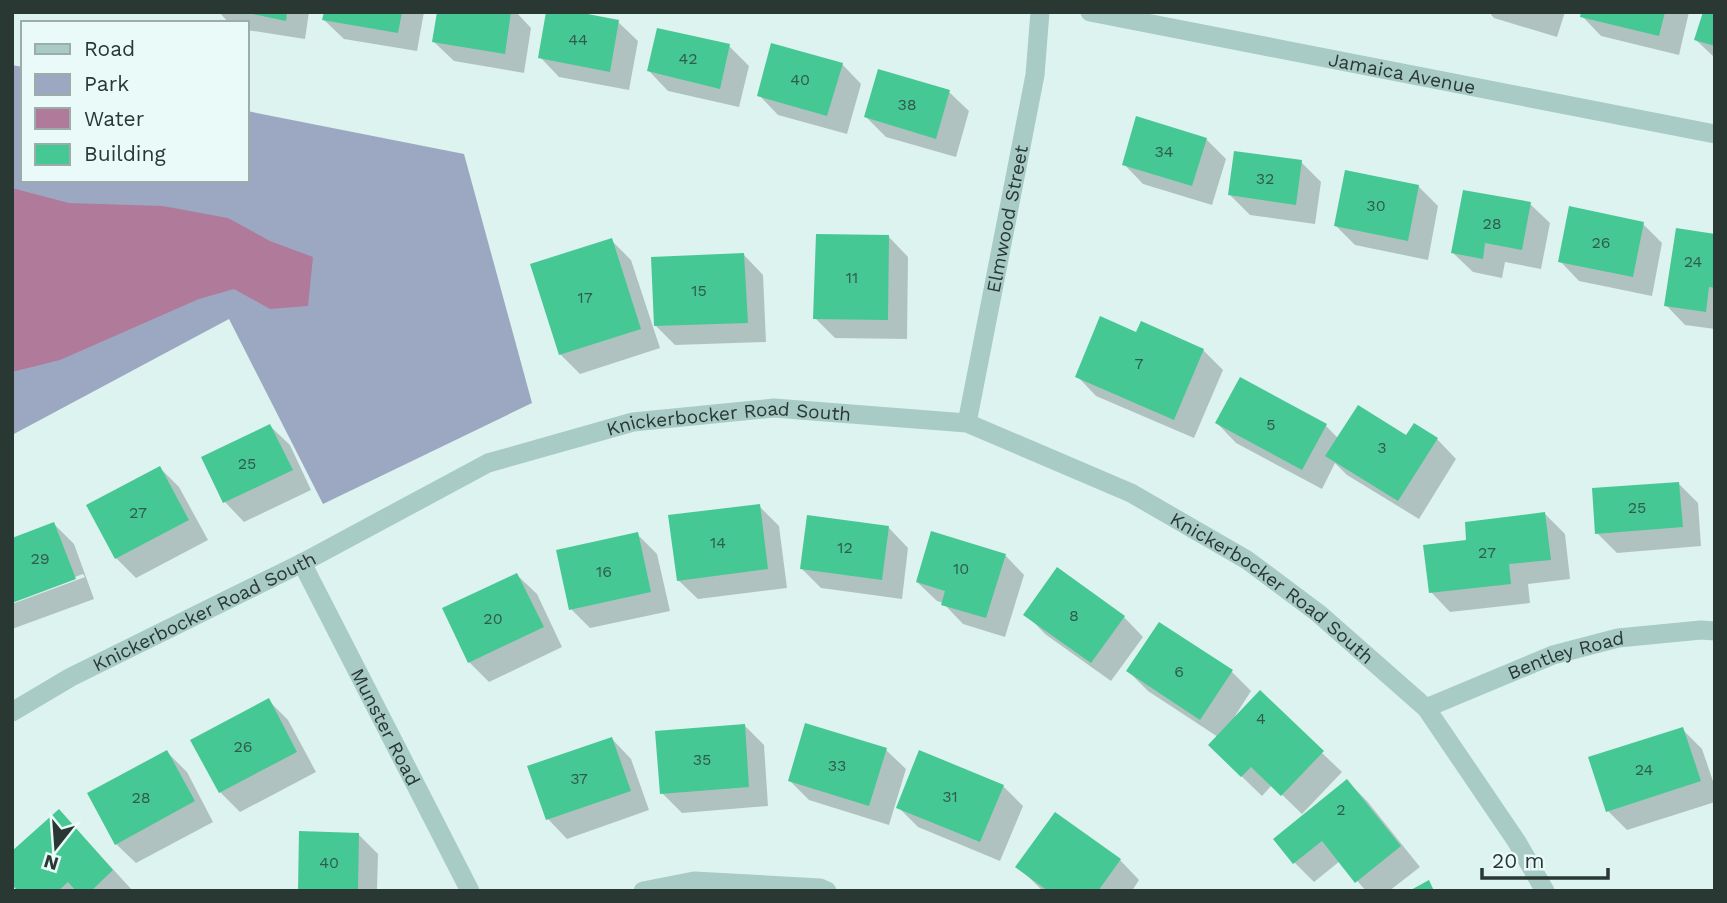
<svg xmlns="http://www.w3.org/2000/svg" width="1727" height="903" font-family="'Work Sans',sans-serif">
	<rect width="100%" height="100%" fill="#ddf3f0"/>
	<path fill="#9ca8c2" d="M 12,65 L 23,67 L 23,180 L 247,180 L 247,111 L 464,154 L 532,403 L 323,504 L 229,319 L 12,435 Z"/>
	<path fill="#b07b9b" d="M 12,188 L 69,203 L 163,206 L 228,218 L 270,241 L 313,257 L 308,306 L 270,309 L 234,289 L 199,299 L 60,360 L 12,372 Z"/>
	<path fill="#0003" d="M 219,12 L 309,12 L 305,39 L 247,30 L 247,23 L 229,23 Z
		M 325,12 L 424,12 L 417,51 L 344,39 L 324,20 Z
		M 439,12 L 516,12 L 531,28 L 524,73 L 454,61 L 434,42 Z
		M 1489,12 L 1565,12 L 1557,37 L 1494,18 Z
		M 1583,12 L 1689,12 L 1679,55 L 1601,36 L 1582,16 Z
		M 1715,12 L 1715,58 L 1696,40 Z
		M 618,22 L 638,41 L 629,90 L 559,77 L 540,57 Z
		M 729,46 L 749,66 L 739,107 L 668,91 L 649,71 Z
		M 842,64 L 861,84 L 847,134 L 778,115 L 759,95 Z
		M 949,92 L 969,111 L 956,157 L 886,137 L 866,117 Z
		M 1206,139 L 1226,159 L 1212,205 L 1143,184 L 1124,164 Z
		M 1301,162 L 1321,182 L 1315,224 L 1250,215 L 1230,195 Z
		M 1418,186 L 1438,206 L 1428,260 L 1355,245 L 1336,226 Z
		M 1530,204 L 1550,223 L 1541,269 L 1505,262 L 1502,278 L 1473,272 L 1453,253 Z
		M 1643,224 L 1662,243 L 1652,296 L 1579,281 L 1560,261 Z
		M 1715,236 L 1715,329 L 1685,325 L 1666,305 Z
		M 889,237 L 908,257 L 907,339 L 835,338 L 815,318 Z
		M 611,240 L 631,260 L 660,348 L 580,374 L 560,354 Z
		M 744,255 L 763,275 L 766,342 L 675,345 L 655,325 Z
		M 1137,334 L 1203,350 L 1223,370 L 1194,438 L 1096,396 L 1077,376 Z
		M 1217,423 L 1326,426 L 1338,438 L 1437,439 L 1456,459 L 1419,519 L 1347,475 L 1335,463 L 1322,489 L 1236,443 Z
		M 270,426 L 290,445 L 311,490 L 244,522 L 225,502 Z
		M 160,468 L 179,487 L 208,540 L 136,578 L 116,558 L 88,505 Z
		M 1679,484 L 1698,503 L 1701,546 L 1617,553 L 1597,533 Z
		M 759,506 L 779,526 L 787,588 L 698,599 L 678,580 Z
		M 1545,514 L 1565,534 L 1570,579 L 1528,584 L 1530,603 L 1450,612 L 1431,592 L 1468,541 Z
		M 54,524 L 74,544 L 94,599 L 12,629 L 12,604 L 85,577 L 83,574 L 12,601 Z
		M 889,528 L 908,548 L 902,599 L 821,588 L 801,568 Z
		M 637,534 L 657,554 L 670,611 L 590,628 L 571,609 Z
		M 1005,555 L 1024,575 L 1005,637 L 963,624 L 943,603 L 937,601 L 917,582 Z
		M 517,575 L 537,594 L 562,647 L 489,682 L 469,662 Z
		M 1026,614 L 1124,617 L 1143,637 L 1111,681 L 1045,634 Z
		M 1128,671 L 1232,672 L 1251,691 L 1235,716 L 1322,753 L 1342,772 L 1302,814 L 1272,785 L 1262,796 L 1230,765 L 1218,737 L 1148,691 Z
		M 268,700 L 288,720 L 316,772 L 240,812 L 220,792 Z
		M 744,725 L 764,745 L 768,806 L 682,813 L 662,793 Z
		M 1682,729 L 1702,749 L 1715,787 L 1715,802 L 1627,830 L 1608,811 Z
		M 612,739 L 631,759 L 649,810 L 567,839 L 548,819 Z
		M 886,750 L 906,769 L 889,825 L 809,800 L 790,781 Z
		M 167,752 L 187,772 L 213,822 L 136,863 L 116,844 Z
		M 1347,781 L 1367,801 L 1420,867 L 1389,891 L 1366,891 L 1340,861 L 1314,882 L 1294,862 Z
		M 1003,786 L 1023,806 L 1000,861 L 918,827 L 898,807 Z
		M 78,831 L 132,890 L 20,891 Z
		M 359,835 L 378,854 L 377,891 L 300,891 Z
		M 1120,860 L 1139,880 L 1132,891 L 1043,891 L 1018,867 Z"/>
	<path fill="#46c895" d="M 243,12 L 287,12 L 286,21 Z
		M 324,12 L 402,12 L 398,33 L 322,20 Z
		M 437,12 L 511,12 L 505,54 L 432,42 Z
		M 546,12 L 577,12 L 619,20 L 610,72 L 538,58 Z
		M 1581,12 L 1665,12 L 1659,36 L 1580,17 Z
		M 1703,12 L 1715,12 L 1715,46 L 1694,40 Z
		M 657,28 L 730,44 L 720,89 L 647,71 Z
		M 771,43 L 843,63 L 827,116 L 757,96 Z
		M 878,69 L 950,90 L 936,139 L 864,117 Z
		M 1136,116 L 1207,138 L 1192,186 L 1122,165 Z
		M 1234,151 L 1302,160 L 1296,205 L 1228,195 Z
		M 1345,170 L 1419,185 L 1408,241 L 1334,226 Z
		M 1463,190 L 1531,202 L 1522,250 L 1485,243 L 1483,259 L 1451,253 Z
		M 1569,206 L 1644,222 L 1633,277 L 1558,262 Z
		M 1676,228 L 1715,234 L 1715,288 L 1709,287 L 1706,312 L 1664,306 Z
		M 816,234 L 889,235 L 888,320 L 813,319 Z
		M 612,238 L 641,329 L 559,355 L 530,264 Z
		M 744,253 L 748,323 L 654,326 L 651,257 Z
		M 1100,316 L 1136,332 L 1141,321 L 1204,349 L 1174,420 L 1075,377 Z
		M 1240,377 L 1327,424 L 1302,470 L 1215,423 Z
		M 1358,405 L 1406,435 L 1414,423 L 1438,438 L 1398,501 L 1325,456 Z
		M 270,424 L 293,470 L 223,503 L 201,457 Z
		M 160,466 L 189,520 L 115,559 L 86,505 Z
		M 1679,482 L 1683,527 L 1595,534 L 1592,488 Z
		M 760,504 L 768,569 L 677,581 L 668,515 Z
		M 1545,512 L 1551,560 L 1509,564 L 1511,584 L 1429,593 L 1423,545 L 1466,540 L 1465,522 Z
		M 807,515 L 889,526 L 882,580 L 800,569 Z
		M 54,522 L 76,579 L 12,603 L 12,538 Z
		M 931,531 L 1006,554 L 986,618 L 941,605 L 945,591 L 916,582 Z
		M 638,532 L 651,592 L 569,610 L 556,550 Z
		M 1057,567 L 1125,616 L 1091,663 L 1023,615 Z
		M 517,573 L 544,627 L 468,663 L 442,608 Z
		M 1159,622 L 1233,670 L 1200,720 L 1126,671 Z
		M 1260,690 L 1324,751 L 1281,796 L 1251,767 L 1241,777 L 1208,745 Z
		M 269,698 L 297,752 L 219,793 L 190,740 Z
		M 805,723 L 887,748 L 869,806 L 788,781 Z
		M 745,724 L 749,787 L 660,794 L 655,731 Z
		M 1683,727 L 1701,781 L 1606,812 L 1588,757 Z
		M 612,737 L 631,791 L 546,820 L 527,766 Z
		M 167,750 L 195,801 L 115,845 L 87,793 Z
		M 919,750 L 1004,785 L 980,842 L 896,808 Z
		M 1347,779 L 1401,846 L 1355,883 L 1322,841 L 1293,864 L 1273,839 Z
		M 59,809 L 113,870 L 91,891 L 76,891 L 68,882 L 58,891 L 18,891 L 12,885 L 12,851 Z
		M 1055,812 L 1121,859 L 1098,891 L 1048,891 L 1015,867 Z
		M 299,831 L 359,833 L 358,891 L 298,891 Z
		M 1429,880 L 1434,891 L 1409,891 Z"/>
	<g fill="none" stroke-linecap="round" stroke-linejoin="round">
		<g stroke="#a8cbc5" stroke-width="19">
			<path id="s1" d="M 967,423 L 1035,75 L 1040,12"/>
			<path id="s2" d="M 302,563 L 470,891"/>
			<path id="s3" d="M 1426,708 L 1553,655 L 1618,638 L 1701,630 L 1715,631"/>
			<path id="s4" d="M 12,712 L 71,677 L 302,563 L 488,463 L 633,422 L 774,408 L 967,423 L 1131,493 L 1247,560 L 1318,613 L 1426,708 L 1517,842 L 1545,891"/>
			<path d="M 643,891 L 694,881 L 820,888 L 827,891"/>
		</g>
		<path stroke="#a8cbc5" stroke-width="19" id="s5" d="M 1090,12 L 1715,134"/>
	</g>
	<g text-anchor="middle" dominant-baseline="central" stroke-width="5" stroke-linejoin="round" paint-order="stroke">
		<g font-size="16" fill="#305c4c">
			<text x="578" y="39">44</text>
			<text x="688" y="58">42</text>
			<text x="800" y="79">40</text>
			<text x="907" y="104">38</text>
			<text x="1164" y="151">34</text>
			<text x="1265" y="178">32</text>
			<text x="1376" y="205">30</text>
			<text x="1492" y="223">28</text>
			<text x="1601" y="242">26</text>
			<text x="1693" y="261">24</text>
			<text x="852" y="277">11</text>
			<text x="699" y="290">15</text>
			<text x="585" y="297">17</text>
			<text x="1139" y="363">7</text>
			<text x="1271" y="424">5</text>
			<text x="1382" y="447">3</text>
			<text x="247" y="463">25</text>
			<text x="1637" y="507">25</text>
			<text x="138" y="512">27</text>
			<text x="718" y="542">14</text>
			<text x="845" y="547">12</text>
			<text x="1487" y="552">27</text>
			<text x="40" y="558">29</text>
			<text x="961" y="568">10</text>
			<text x="604" y="571">16</text>
			<text x="1074" y="615">8</text>
			<text x="493" y="618">20</text>
			<text x="1179" y="671">6</text>
			<text x="1261" y="718">4</text>
			<text x="243" y="746">26</text>
			<text x="702" y="759">35</text>
			<text x="837" y="765">33</text>
			<text x="1644" y="769">24</text>
			<text x="579" y="778">37</text>
			<text x="950" y="796">31</text>
			<text x="141" y="797">28</text>
			<text x="1341" y="809">2</text>
			<text x="329" y="862">40</text>
		</g>
		<g font-size="19" fill="#293833" stroke="#e9faf9">
			<text stroke="none"><textPath href="#s5" startOffset="318">Jamaica Avenue</textPath></text>
			<text stroke="none"><textPath href="#s1" startOffset="208">Elmwood Street</textPath></text>
			<text stroke="none"><textPath href="#s4" startOffset="784">Knickerbocker Road South</textPath></text>
			<text stroke="none"><textPath href="#s4" startOffset="1372">Knickerbocker Road South</textPath></text>
			<text stroke="none"><textPath href="#s4" startOffset="217">Knickerbocker Road South</textPath></text>
			<text stroke="none"><textPath href="#s3" startOffset="150">Bentley Road</textPath></text>
			<text stroke="none"><textPath href="#s2" startOffset="184">Munster Road</textPath></text>
		</g>
	</g>
	<rect width="1727" height="903" fill="none" stroke="#293833" stroke-width="28"/>
	<rect x="21" y="21" width="228" height="161" fill="#e9faf9" stroke="#9cacaa" stroke-width="2"/>
	<rect x="35" y="44" width="35" height="10" fill="#a8cbc5" stroke="#9cacaa" stroke-width="2"/>
	<text x="84" y="56" font-size="21" fill="#293833">Road</text>
	<rect x="35" y="74" width="35" height="21" fill="#9ca8c2" stroke="#9cacaa" stroke-width="2"/>
	<text x="84" y="91" font-size="21" fill="#293833">Park</text>
	<rect x="35" y="108" width="35" height="21" fill="#b07b9b" stroke="#9cacaa" stroke-width="2"/>
	<text x="84" y="126" font-size="21" fill="#293833">Water</text>
	<rect x="35" y="144" width="35" height="21" fill="#46c895" stroke="#9cacaa" stroke-width="2"/>
	<text x="84" y="161" font-size="21" fill="#293833">Building</text>
	<g transform="translate(56 847) rotate(197)" stroke="#e9faf9" stroke-width="5" paint-order="stroke">
	<path d="M0-5L12 26L0 18L-12 26Z" fill="#293833"/>
	<text y="-10" font-size="19" font-weight="bold" text-anchor="middle" fill="#293833">N</text>
	</g>
	<path d="M1482 868v10h126v-10" fill="none" stroke="#293833" stroke-width="3.5"/>
	<text x="1492" y="868" font-size="21" fill="#293833" stroke="#e9faf9" stroke-width="5" paint-order="stroke">20 m</text>
</svg>
